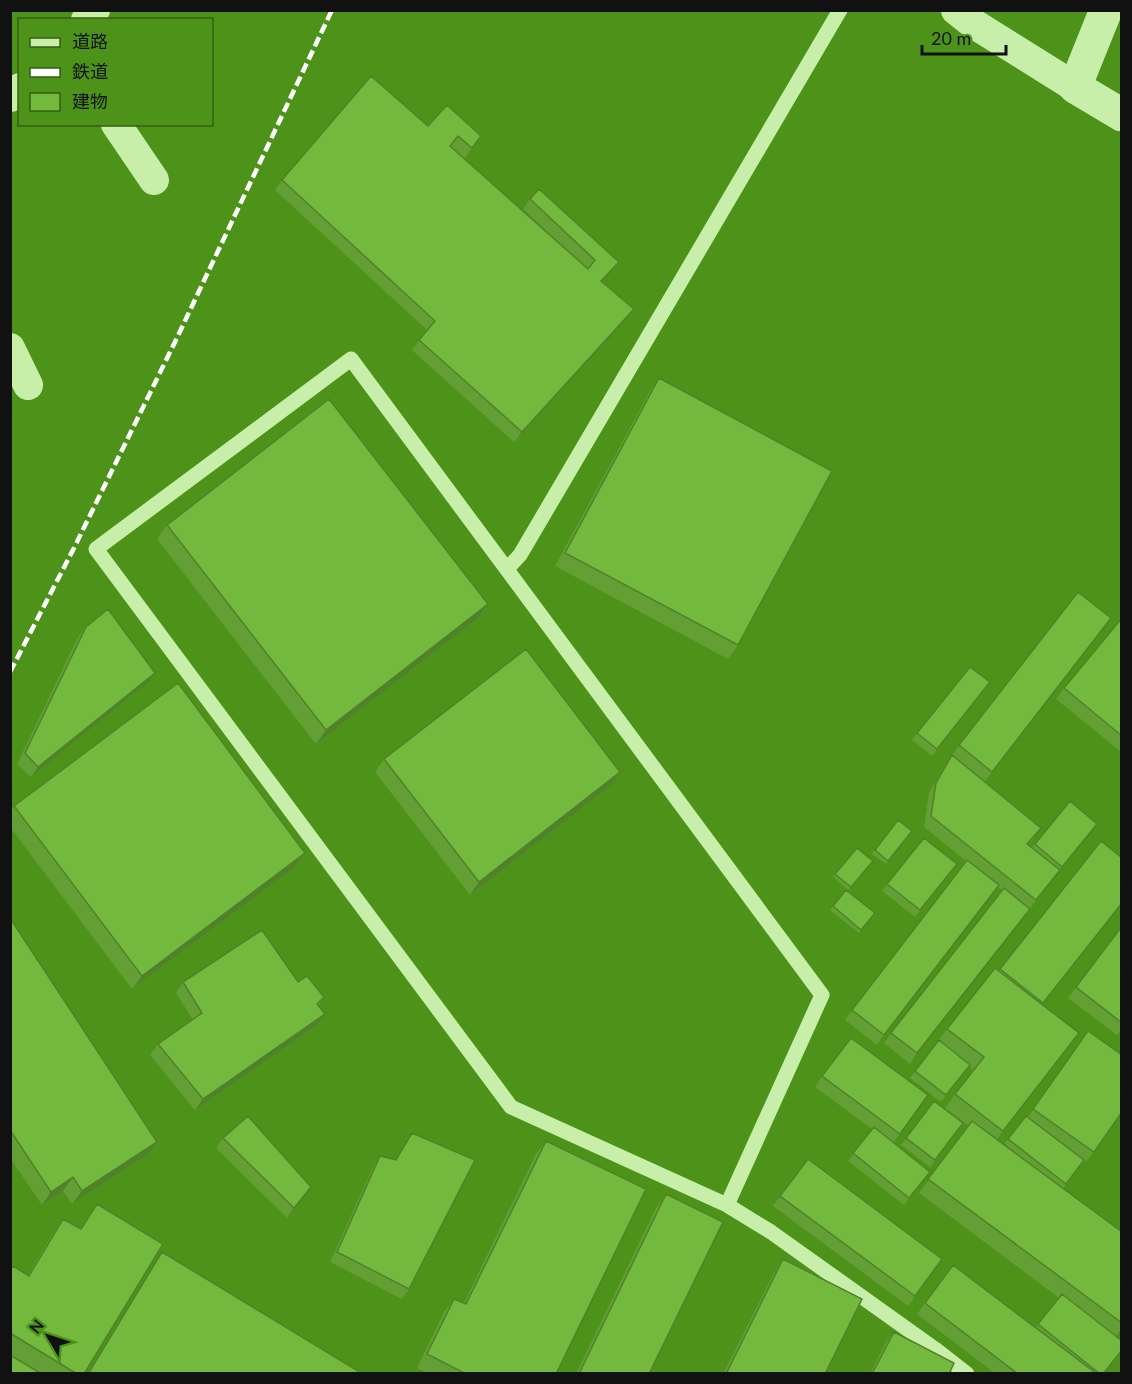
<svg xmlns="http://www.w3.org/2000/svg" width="1132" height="1384" font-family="Lato,'Noto Sans JP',sans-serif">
	<rect width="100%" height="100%" fill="#4d9319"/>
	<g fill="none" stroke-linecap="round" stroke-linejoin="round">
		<path stroke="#c8efaa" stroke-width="15" d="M 507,569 L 520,555 L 840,10
			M 727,1205 L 822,995 L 351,359 L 96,549 L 511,1107 L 727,1205 L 771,1232 L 935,1349 L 967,1374"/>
		<path stroke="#c8efaa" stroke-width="30" d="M 956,10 L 971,22 L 1075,87
			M 86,20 L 95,10
			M 10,97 L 20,88
			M 116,124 L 154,180
			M 10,348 L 28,385"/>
		<path stroke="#c8efaa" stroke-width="33" d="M 1106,10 L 1075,87 L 1122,115"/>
		<path stroke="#fff" stroke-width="4.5" stroke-dasharray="10 4.5" stroke-linecap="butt" d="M 10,672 L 74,548 L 175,342 L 332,10"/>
	</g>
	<path fill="#639f35" d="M 428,126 L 481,136 L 464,159 L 557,241 L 523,209 L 530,199 L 619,262 L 611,272 L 602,282 L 626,320 L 514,442 L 412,350 L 427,330 L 275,190 L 282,180 Z
		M 659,378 L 738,645 L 728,659 L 555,566 L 650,391 Z
		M 167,525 L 488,604 L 478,618 L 316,744 L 157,539 Z
		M 1111,618 L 985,782 L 1034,838 L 1028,845 L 1032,848 L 1035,844 L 1097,824 L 1060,870 L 910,1064 L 884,1043 L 1002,890 L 998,887 L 877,1045 L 845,1020 L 966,861 L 924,827 L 929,793 L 945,766 L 959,745 Z
		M 1122,618 L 1122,749 L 1120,751 L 1056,699 L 1064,688 Z
		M 86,627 L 147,683 L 31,777 L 17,764 L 78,637 Z
		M 985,689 L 932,756 L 912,740 L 917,733 Z
		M 384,759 L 620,772 L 611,785 L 470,895 L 375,772 Z
		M 14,806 L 305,853 L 295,867 L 132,989 L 10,827 L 10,811 Z
		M 898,820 L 912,831 L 886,864 L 872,854 Z
		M 1101,841 L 1122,858 L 1122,904 L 1042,1005 L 1069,1047 L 997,1140 L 1004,1144 L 1008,1139 L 1028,1117 L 1088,1031 L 1122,1113 L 1086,1162 L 1084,1161 L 1063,1189 L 1122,1232 L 1122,1328 L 1116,1336 L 1122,1341 L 1122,1351 L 1103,1374 L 996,1374 L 917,1314 L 925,1303 L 1036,1327 L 1059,1298 L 919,1193 L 969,1126 L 945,1108 L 973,1070 L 969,1066 L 941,1102 L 910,1078 L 947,1029 L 999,971 Z
		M 873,861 L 848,890 L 833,877 L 835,874 Z
		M 952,871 L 915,917 L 882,891 L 887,884 Z
		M 846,890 L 875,913 L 859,933 L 830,910 Z
		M 10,918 L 147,1155 L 72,1204 L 63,1191 L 42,1205 L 10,1158 Z
		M 1122,931 L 1122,1029 L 1117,1035 L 1068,998 L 1076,987 Z
		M 183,982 L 298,982 L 324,997 L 318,1006 L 317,1025 L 195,1110 L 150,1055 L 158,1044 L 193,1020 L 176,993 Z
		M 822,1076 L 928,1095 L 893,1143 L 930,1172 L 904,1205 L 848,1161 L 872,1129 L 815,1087 Z
		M 934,1101 L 963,1123 L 930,1167 L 901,1145 Z
		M 412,1133 L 409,1289 L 402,1299 L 330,1262 L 373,1167 L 380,1156 L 395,1160 Z
		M 223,1138 L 311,1187 L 287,1218 L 216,1148 Z
		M 546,1141 L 556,1374 L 429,1374 L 417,1368 L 444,1312 L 454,1299 L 464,1303 L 536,1154 Z
		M 808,1159 L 942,1259 L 908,1306 L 773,1206 Z
		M 666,1194 L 649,1374 L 576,1374 L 656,1208 Z
		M 97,1204 L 84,1374 L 10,1374 L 10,1269 L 28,1275 L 50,1238 L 63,1219 L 80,1229 Z
		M 162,1252 L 363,1374 L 87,1374 Z
		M 783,1259 L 825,1374 L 723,1374 L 774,1273 Z
		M 894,1332 L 949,1374 L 870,1374 L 886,1342 Z"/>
	<path fill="#50822b" d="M 619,262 L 611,272 L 594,291 L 601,281 Z
		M 634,309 L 626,320 L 514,442 L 522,432 Z
		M 488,604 L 478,618 L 316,744 L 326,730 Z
		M 1111,618 L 1104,628 L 985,782 L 992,772 Z
		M 155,673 L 147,683 L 31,777 L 38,767 Z
		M 620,772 L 611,785 L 470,895 L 479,882 Z
		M 1097,824 L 1092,831 L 1028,911 L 1062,867 Z
		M 305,853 L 295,867 L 132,989 L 142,976 Z
		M 999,885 L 992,896 L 877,1045 L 884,1035 Z
		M 1122,903 L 1122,904 L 1035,1014 L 1043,1003 Z
		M 1030,909 L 1023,919 L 910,1064 L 917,1053 Z
		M 325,1014 L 317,1025 L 195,1110 L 203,1099 Z
		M 1079,1033 L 1069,1047 L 993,1145 L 1003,1131 Z
		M 157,1142 L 147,1155 L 72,1204 L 82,1191 Z
		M 73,1177 L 63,1191 L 42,1205 L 51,1192 Z
		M 311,1187 L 304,1198 L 287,1218 L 294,1208 Z"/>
	<path fill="#73b93e" stroke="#50822b" stroke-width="1.5" d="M 371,76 L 428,126 L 447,105 L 481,136 L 472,148 L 458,136 L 450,146 L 588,269 L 595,260 L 530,199 L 539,189 L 619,262 L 601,281 L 634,309 L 522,432 L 419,340 L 435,321 L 282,180 Z
		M 659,378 L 832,471 L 738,645 L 565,553 Z
		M 329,399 L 488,604 L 326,730 L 167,525 Z
		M 1078,592 L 1111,618 L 992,772 L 959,745 Z
		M 108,609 L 155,673 L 38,767 L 25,753 L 86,627 Z
		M 1122,618 L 1122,736 L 1064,688 Z
		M 526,649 L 620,772 L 479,882 L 384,759 Z
		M 970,667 L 990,682 L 937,749 L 917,733 Z
		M 178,683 L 305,853 L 142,976 L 14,806 Z
		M 952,755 L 1041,828 L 1027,844 L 1060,870 L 1036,900 L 931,816 L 936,783 Z
		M 1070,801 L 1097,824 L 1062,867 L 1035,844 Z
		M 898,820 L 912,831 L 888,861 L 875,850 Z
		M 924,838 L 957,864 L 920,910 L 887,884 Z
		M 1101,841 L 1122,858 L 1122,903 L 1043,1003 L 1000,969 Z
		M 857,848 L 873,861 L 851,887 L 835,874 Z
		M 967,860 L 999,885 L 884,1035 L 852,1010 Z
		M 1004,888 L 1030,909 L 917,1053 L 891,1033 Z
		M 846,890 L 875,913 L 861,930 L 833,906 Z
		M 10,918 L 157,1142 L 82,1191 L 73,1177 L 51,1192 L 10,1130 Z
		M 262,930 L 298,982 L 307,976 L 324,997 L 317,1004 L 325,1014 L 203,1099 L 158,1044 L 202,1013 L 183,982 Z
		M 1119,930 L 1122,931 L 1122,1023 L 1076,987 Z
		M 995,968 L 1079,1033 L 1003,1131 L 955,1094 L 984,1057 L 947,1029 Z
		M 1088,1031 L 1122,1055 L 1122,1112 L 1094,1152 L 1033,1109 Z
		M 851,1038 L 928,1095 L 900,1134 L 822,1076 Z
		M 939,1040 L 970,1065 L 946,1095 L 915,1071 Z
		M 934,1101 L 963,1123 L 935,1160 L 906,1138 Z
		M 248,1116 L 311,1187 L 294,1208 L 223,1138 Z
		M 1026,1116 L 1084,1160 L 1066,1184 L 1008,1139 Z
		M 972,1121 L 1122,1232 L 1122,1323 L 928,1179 Z
		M 874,1127 L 930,1172 L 909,1198 L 853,1153 Z
		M 412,1133 L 475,1160 L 409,1289 L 337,1252 L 380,1156 L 396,1160 Z
		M 546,1141 L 646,1189 L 556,1374 L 466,1374 L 427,1354 L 454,1299 L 466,1304 Z
		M 808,1159 L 942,1259 L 915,1296 L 780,1196 Z
		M 666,1194 L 723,1222 L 649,1374 L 579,1374 Z
		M 97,1204 L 163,1244 L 84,1374 L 77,1374 L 10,1333 L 10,1270 L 13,1266 L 29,1276 L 63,1219 L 81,1229 Z
		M 162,1252 L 363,1374 L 88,1374 Z
		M 783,1259 L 862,1299 L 825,1374 L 726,1374 Z
		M 953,1265 L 1097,1374 L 1018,1374 L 925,1303 Z
		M 1062,1294 L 1122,1341 L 1122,1350 L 1103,1374 L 1100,1374 L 1038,1324 Z
		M 894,1332 L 954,1363 L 949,1374 L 872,1374 Z
		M 10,1355 L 42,1374 L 10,1374 Z"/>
	<rect width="1132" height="1384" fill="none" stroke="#111111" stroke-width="24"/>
	<rect x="18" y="18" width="195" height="108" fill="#4d9319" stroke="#355f16" stroke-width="1.5"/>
	<rect x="30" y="38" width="30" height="9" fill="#c8efaa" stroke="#355f16" stroke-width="1.5"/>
	<text x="72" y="48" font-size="18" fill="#111111">道路</text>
	<rect x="30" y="68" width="30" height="9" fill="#ffffff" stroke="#355f16" stroke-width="1.5"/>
	<text x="72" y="78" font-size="18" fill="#111111">鉄道</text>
	<rect x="30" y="93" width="30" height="18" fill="#73b93e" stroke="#355f16" stroke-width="1.5"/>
	<text x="72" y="108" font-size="18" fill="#111111">建物</text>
	<g transform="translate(48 1336) rotate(309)" stroke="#4d9319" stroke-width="4.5" paint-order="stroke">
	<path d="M0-4.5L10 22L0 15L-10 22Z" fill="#111111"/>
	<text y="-9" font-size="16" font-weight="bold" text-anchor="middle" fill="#111111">N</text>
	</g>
	<path d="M922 45v9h84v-9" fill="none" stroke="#111111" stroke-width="3"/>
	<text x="931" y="45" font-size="18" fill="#111111" stroke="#4d9319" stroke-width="4.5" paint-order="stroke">20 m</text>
</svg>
